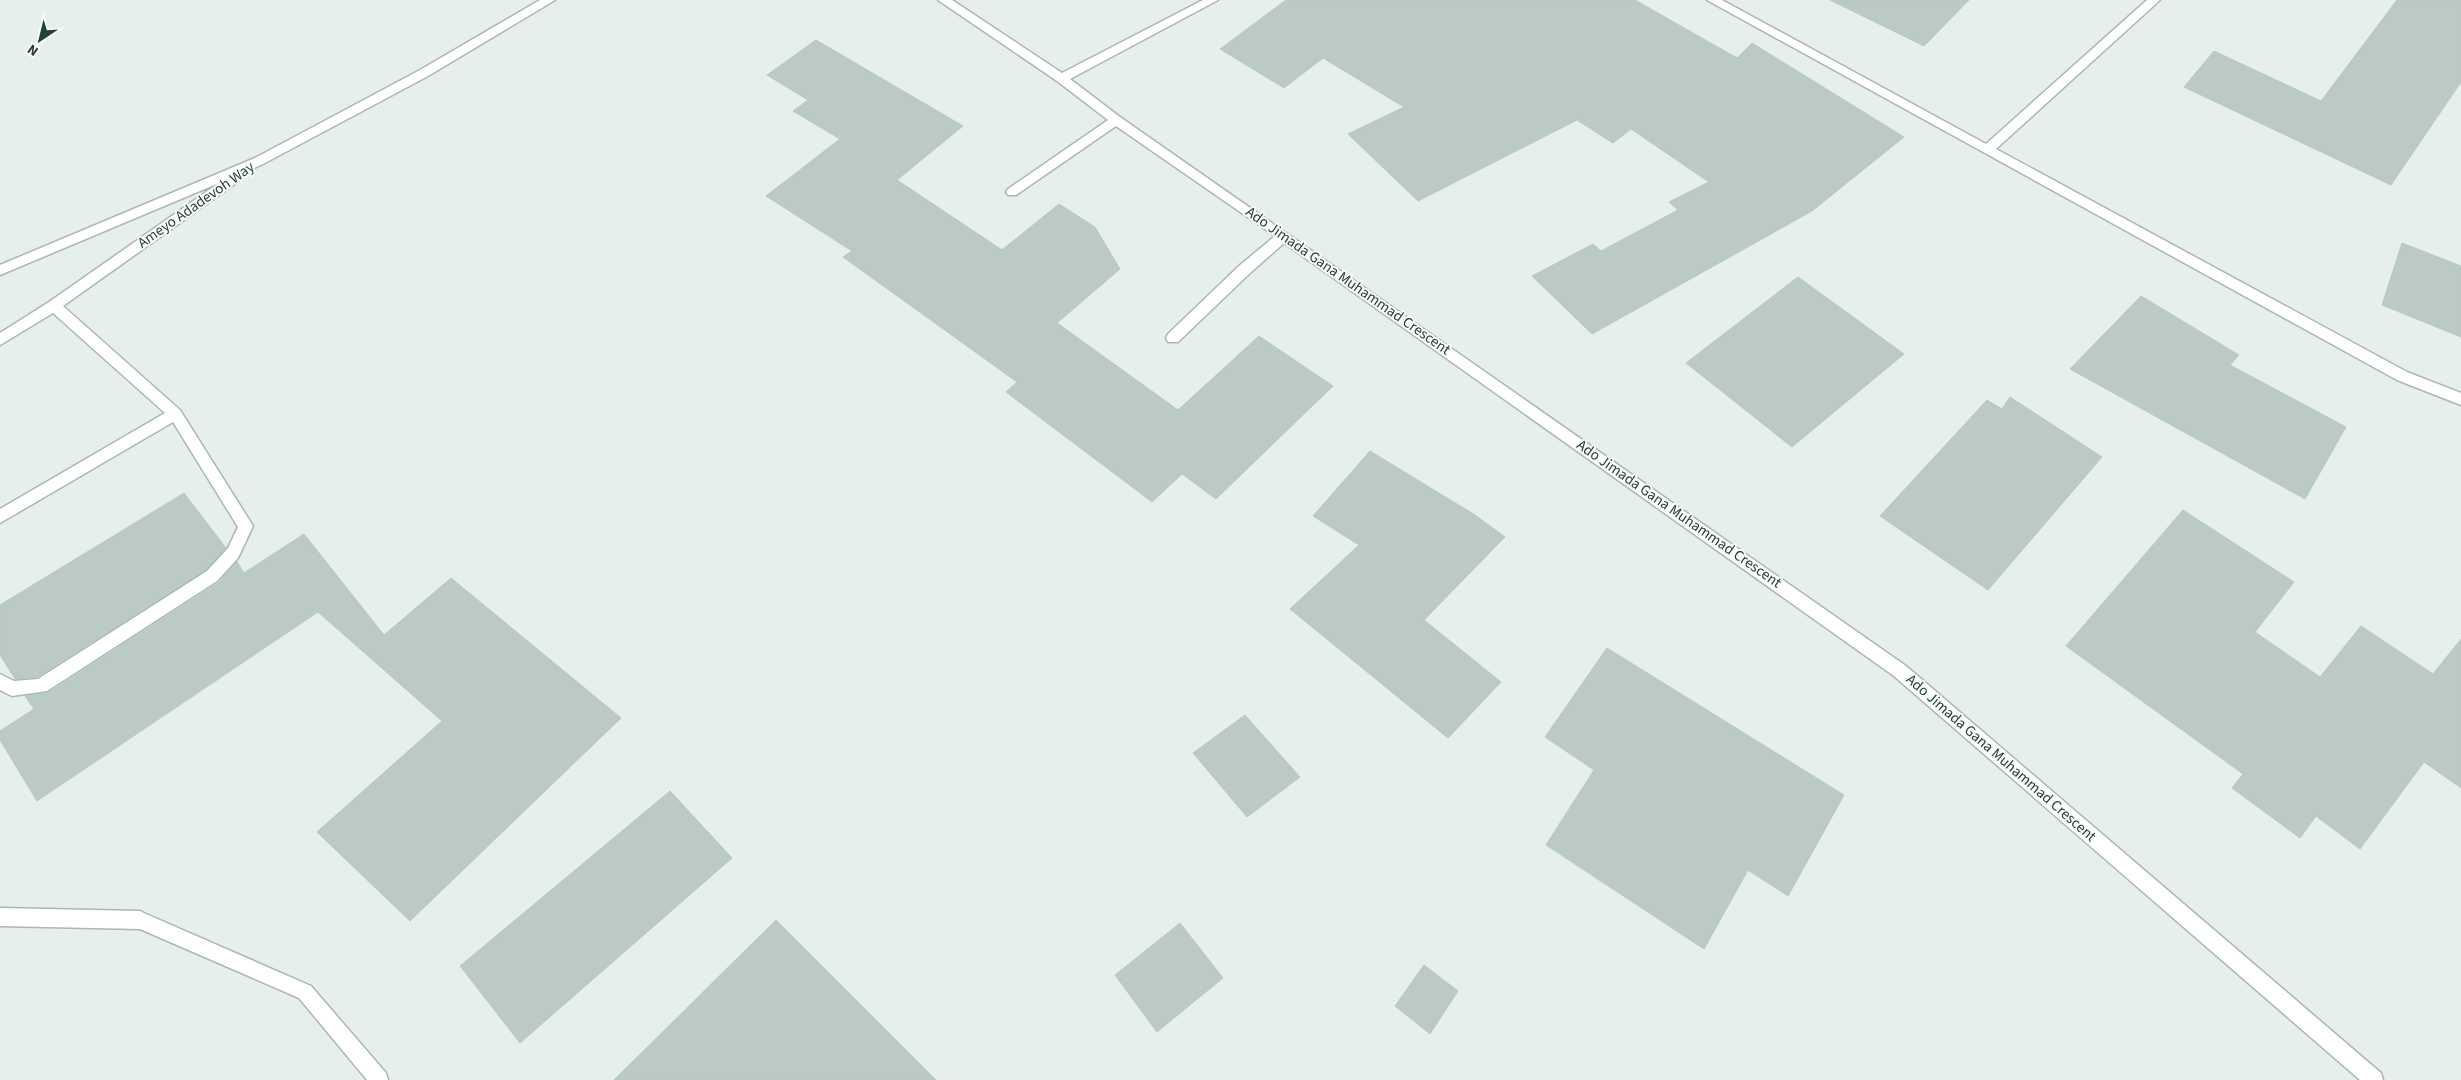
<svg xmlns="http://www.w3.org/2000/svg" width="2461" height="1080" font-family="'Source Sans 3',sans-serif">
	<rect width="100%" height="100%" fill="#e6efeb"/>
	<path fill="#bbcac4" stroke="#b8c9c2" d="M 1286,0 L 1635,0 L 1737,58 L 1752,43 L 1904,137 L 1812,211 L 1592,334 L 1532,276 L 1593,244 L 1601,251 L 1678,210 L 1669,202 L 1709,182 L 1631,129 L 1613,143 L 1577,120 L 1418,201 L 1348,134 L 1404,107 L 1323,58 L 1284,88 L 1220,49 Z
		M 1830,0 L 1969,0 L 1924,46 Z
		M 2397,0 L 2461,0 L 2461,82 L 2391,185 L 2184,87 L 2214,51 L 2321,101 Z
		M 816,40 L 963,126 L 897,180 L 1002,250 L 1059,204 L 1095,227 L 1120,269 L 1057,323 L 1178,410 L 1259,336 L 1333,386 L 1216,499 L 1182,474 L 1152,502 L 1006,392 L 1017,382 L 843,257 L 852,251 L 766,196 L 840,139 L 793,111 L 808,100 L 767,75 Z
		M 2402,243 L 2461,266 L 2461,337 L 2382,305 Z
		M 1798,277 L 1904,354 L 1792,447 L 1686,363 Z
		M 2141,296 L 2239,355 L 2230,365 L 2346,427 L 2305,499 L 2070,369 Z
		M 2010,397 L 2102,457 L 1988,590 L 1880,516 L 1987,400 L 2002,409 Z
		M 1370,451 L 1475,515 L 1505,537 L 1424,620 L 1501,682 L 1448,738 L 1290,609 L 1359,545 L 1313,516 Z
		M 184,493 L 226,548 L 206,570 L 37,677 L 15,679 L 0,655 L 0,605 Z
		M 2183,510 L 2294,582 L 2255,632 L 2320,677 L 2361,626 L 2433,674 L 2461,639 L 2461,788 L 2424,762 L 2360,849 L 2316,816 L 2300,838 L 2232,788 L 2243,774 L 2066,646 Z
		M 304,534 L 384,635 L 451,578 L 621,718 L 410,921 L 317,832 L 442,721 L 318,612 L 37,801 L 0,740 L 0,731 L 34,709 L 25,696 L 48,693 L 218,583 L 237,562 L 244,573 Z
		M 1607,648 L 1844,795 L 1788,896 L 1748,870 L 1704,949 L 1546,845 L 1594,770 L 1545,737 Z
		M 1245,715 L 1300,777 L 1247,817 L 1193,753 Z
		M 670,791 L 732,858 L 520,1043 L 460,966 Z
		M 776,920 L 936,1080 L 614,1080 Z
		M 1180,923 L 1223,978 L 1157,1032 L 1115,975 Z
		M 1424,965 L 1458,991 L 1430,1034 L 1395,1006 Z"/>
	<g fill="none" stroke-linecap="round" stroke-linejoin="round">
		<defs>
			<path id="minor" d="M 540,0 L 555,0 L 428,76 L 263,164 L 239,175 L 241,178 L 239,181 L 63,306 L 180,410 L 253,526 L 238,558 L 217,581 L 47,691 L 12,696 L 0,690 L 0,674 L 14,681 L 38,679 L 207,571 L 228,548 L 238,527 L 173,422 L 0,523 L 0,509 L 165,413 L 53,313 L 0,345 L 0,333 L 49,302 L 219,183 L 0,275 L 0,265 L 255,158 L 420,70 Z
				M 938,0 L 952,0 L 1062,73 L 1203,0 L 1218,0 L 1070,79 L 1120,117 L 1906,666 L 2381,1073 L 2383,1080 L 2360,1080 L 1894,676 L 1284,243 L 1249,274 L 1178,342 L 1168,342 L 1166,338 L 1168,334 L 1239,266 L 1275,236 L 1116,126 L 1016,195 L 1008,195 L 1006,192 L 1008,189 L 1108,120 L 1057,81 Z
				M 1707,0 L 1722,0 L 1986,144 L 2147,0 L 2160,0 L 1996,149 L 2407,372 L 2461,393 L 2461,405 L 2397,380 Z
				M 0,908 L 140,911 L 146,914 L 311,986 L 386,1073 L 388,1080 L 367,1080 L 299,998 L 140,929 L 0,926 Z"/>
		</defs>
		<use href="#minor" stroke="#a8b8b2" stroke-width="3"/>
		<use href="#minor" fill="#fff" fill-rule="evenodd"/>
	</g>
	<g text-anchor="middle" dominant-baseline="central" stroke-width="4" stroke-linejoin="round" paint-order="stroke">
		<g font-size="15" fill="#24423a" stroke="#f7fbf9">
			<text transform="translate(196 205) rotate(-35)">Ameyo Adadevoh Way</text>
			<text transform="translate(1348 281) rotate(35)">Ado Jimada Gana Muhammad Crescent</text>
			<text transform="translate(1679 514) rotate(35)">Ado Jimada Gana Muhammad Crescent</text>
			<text transform="translate(2001 758) rotate(41)">Ado Jimada Gana Muhammad Crescent</text>
		</g>
	</g>
	<g transform="translate(40 40) rotate(215)" stroke="#f7fbf9" stroke-width="4" paint-order="stroke">
	<path d="M0-4L9 19L0 12L-9 19Z" fill="#24423a"/>
	<text y="-8" font-size="14" font-weight="bold" text-anchor="middle" fill="#24423a">N</text>
	</g>
</svg>
